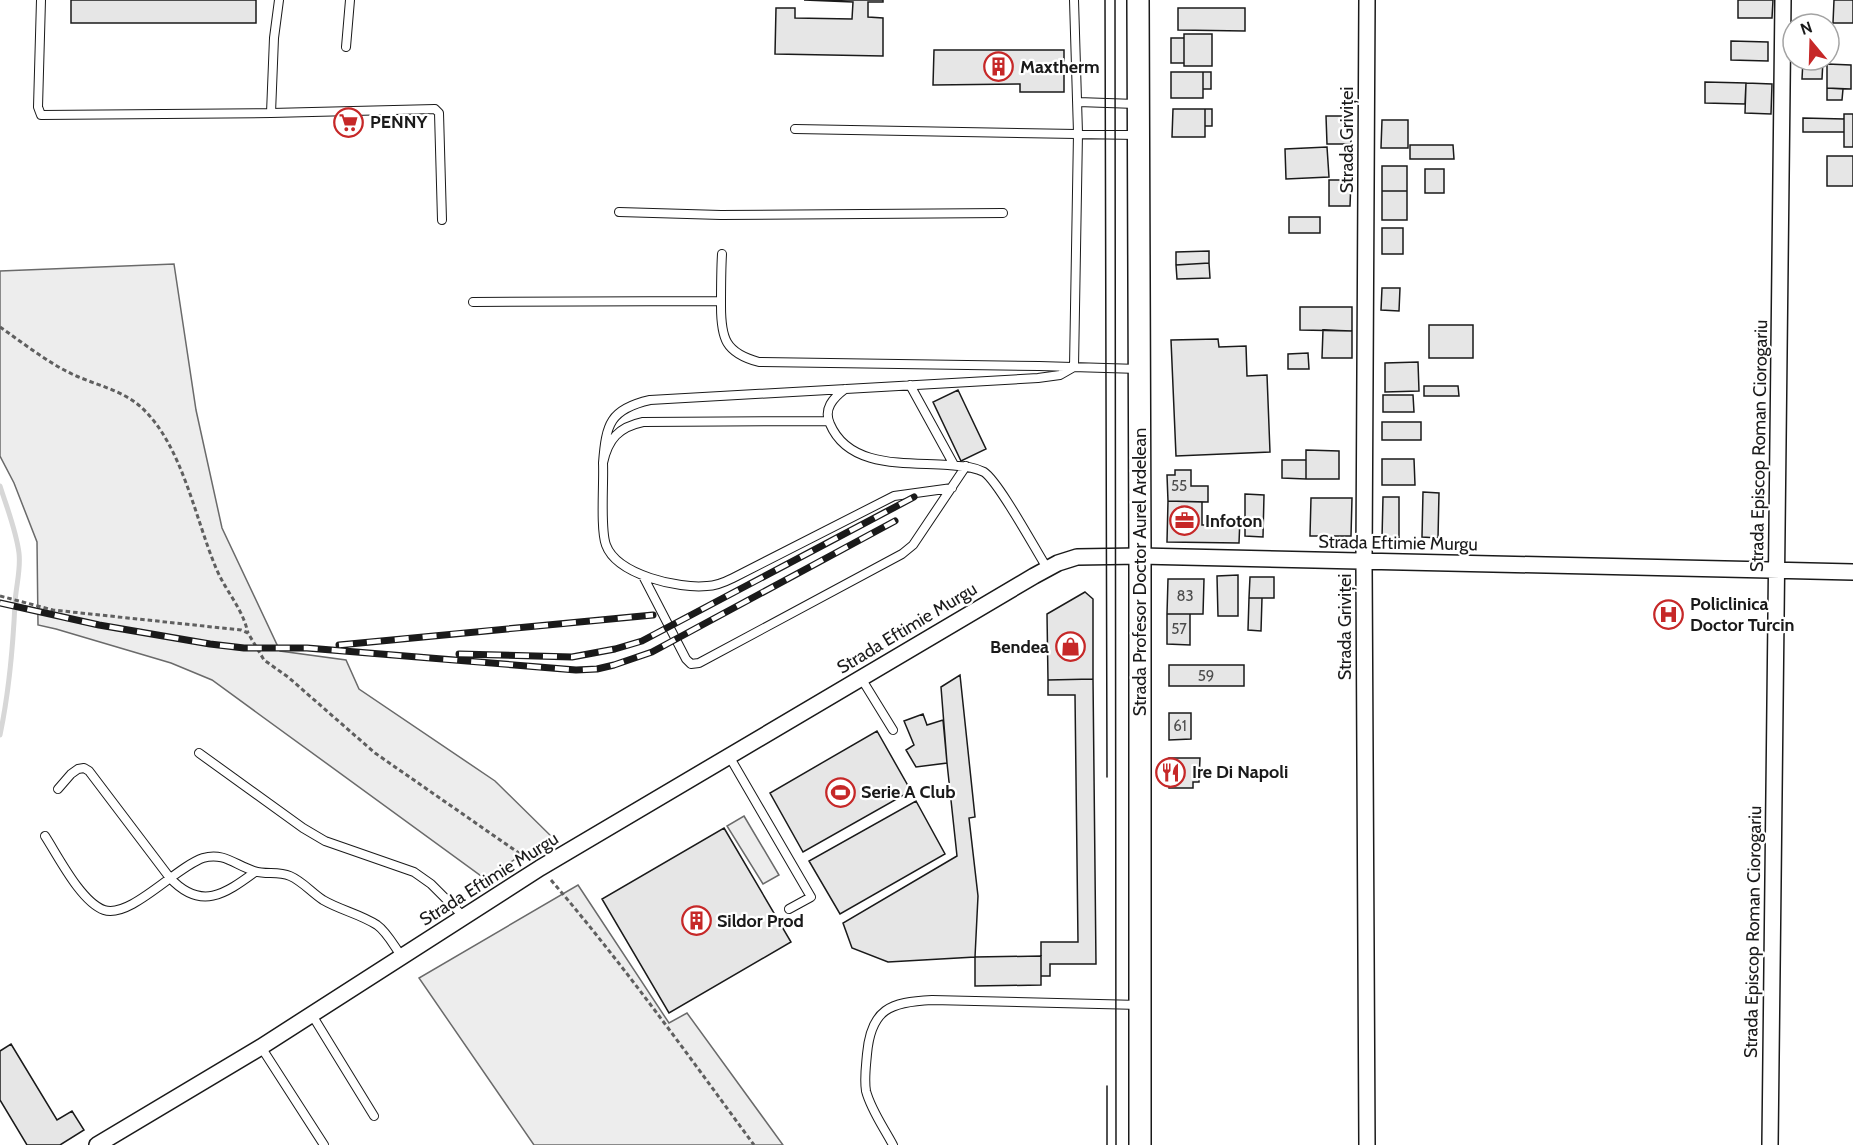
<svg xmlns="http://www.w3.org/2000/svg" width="1853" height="1145" font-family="Cabin,sans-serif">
	<rect width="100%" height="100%" fill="#fff"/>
	<path fill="#ededed" stroke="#6a6a6a" stroke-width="1.5" d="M 174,264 L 196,410 L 222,528 L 280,651 L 346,660 L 359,689 L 495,781 L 552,837 L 484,878 L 212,680 L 171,663 L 56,629 L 38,625 L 37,542 L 14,483 L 0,456 L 0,271 Z
		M 744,816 L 779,875 L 763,884 L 727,826 Z
		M 578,885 L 669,1023 L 687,1013 L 783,1145 L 534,1145 L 419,978 Z"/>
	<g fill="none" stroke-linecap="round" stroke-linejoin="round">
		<path stroke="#d7d7d7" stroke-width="5" d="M 0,486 C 7,508 16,530 19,553 C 21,570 16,585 15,603 C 13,647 9,692 0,735"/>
	</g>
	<path fill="#e6e6e6" stroke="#1a1a1a" stroke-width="1.5" d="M 71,0 L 256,0 L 256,23 L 71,23 Z
		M 883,0 L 883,2 L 868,2 L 868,17 L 883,18 L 883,56 L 775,54 L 776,8 L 795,8 L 795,18 L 852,19 L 853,2 L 804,0 Z
		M 1738,0 L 1773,0 L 1772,18 L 1738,18 Z
		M 1834,0 L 1853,0 L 1853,23 L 1833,23 Z
		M 1178,8 L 1245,8 L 1245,31 L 1178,30 Z
		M 1184,34 L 1212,34 L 1212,66 L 1184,66 Z
		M 1171,38 L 1184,38 L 1184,63 L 1171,63 Z
		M 1731,41 L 1768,42 L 1768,61 L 1731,60 Z
		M 934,50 L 1064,50 L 1064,92 L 1020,92 L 1020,84 L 933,85 Z
		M 1803,60 L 1823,60 L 1822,79 L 1802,79 Z
		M 1827,64 L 1851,65 L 1851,89 L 1827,88 Z
		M 1171,72 L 1203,72 L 1203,98 L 1171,98 Z
		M 1203,72 L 1211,72 L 1211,89 L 1203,89 Z
		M 1705,82 L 1746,83 L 1745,104 L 1705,103 Z
		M 1746,83 L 1772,84 L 1771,114 L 1745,113 Z
		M 1827,88 L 1843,89 L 1842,100 L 1827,100 Z
		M 1173,109 L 1205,109 L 1205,137 L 1172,137 Z
		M 1205,109 L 1212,109 L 1212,126 L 1205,126 Z
		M 1844,114 L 1853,114 L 1853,147 L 1844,147 Z
		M 1326,116 L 1350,116 L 1351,144 L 1327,144 Z
		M 1803,118 L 1844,119 L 1844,132 L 1803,132 Z
		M 1382,120 L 1408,120 L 1408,148 L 1381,148 Z
		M 1410,145 L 1453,145 L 1454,159 L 1410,159 Z
		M 1327,147 L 1329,177 L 1286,179 L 1285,149 Z
		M 1827,156 L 1853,156 L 1853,186 L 1827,186 Z
		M 1382,166 L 1407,166 L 1407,191 L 1382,191 Z
		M 1425,169 L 1444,169 L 1444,193 L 1425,193 Z
		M 1329,180 L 1351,180 L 1350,206 L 1329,206 Z
		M 1382,191 L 1407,191 L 1407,220 L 1382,220 Z
		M 1289,217 L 1320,217 L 1320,233 L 1289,233 Z
		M 1382,228 L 1403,228 L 1403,254 L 1382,254 Z
		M 1209,251 L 1209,263 L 1176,265 L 1176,252 Z
		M 1209,263 L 1210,278 L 1177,279 L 1176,265 Z
		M 1382,288 L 1400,288 L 1399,311 L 1381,310 Z
		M 1300,307 L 1352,307 L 1352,331 L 1300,330 Z
		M 1429,325 L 1473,325 L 1473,358 L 1429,358 Z
		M 1323,330 L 1352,331 L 1352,358 L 1322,358 Z
		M 1218,339 L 1219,347 L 1246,346 L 1247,376 L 1267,375 L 1270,452 L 1176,456 L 1171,340 Z
		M 1308,353 L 1309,369 L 1288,369 L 1288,354 Z
		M 1418,362 L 1419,391 L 1385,392 L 1385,363 Z
		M 1424,386 L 1458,386 L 1459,396 L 1424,396 Z
		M 958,390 L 986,449 L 961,461 L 933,402 Z
		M 1383,395 L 1413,395 L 1414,412 L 1383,412 Z
		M 1382,422 L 1421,422 L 1421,440 L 1382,440 Z
		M 1306,450 L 1339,451 L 1339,479 L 1306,479 Z
		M 1382,459 L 1414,459 L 1415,485 L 1382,485 Z
		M 1282,460 L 1306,460 L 1306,479 L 1282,478 Z
		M 1175,470 L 1191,470 L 1191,486 L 1208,486 L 1208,502 L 1168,501 L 1167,475 L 1175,475 Z
		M 1423,492 L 1439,493 L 1438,538 L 1422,537 Z
		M 1245,494 L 1264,495 L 1263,537 L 1245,536 Z
		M 1383,497 L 1399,497 L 1399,538 L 1382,538 Z
		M 1311,498 L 1352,498 L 1351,536 L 1310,536 Z
		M 1168,501 L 1202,502 L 1202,525 L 1210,525 L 1210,518 L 1240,518 L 1239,543 L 1167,542 Z
		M 1238,575 L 1238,616 L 1218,616 L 1217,576 Z
		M 1250,577 L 1274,577 L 1274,598 L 1249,598 Z
		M 1168,579 L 1204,579 L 1203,614 L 1167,614 Z
		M 1085,592 L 1093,599 L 1093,679 L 1048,680 L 1047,614 Z
		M 1249,598 L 1262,598 L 1261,631 L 1248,630 Z
		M 1167,614 L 1190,614 L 1190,645 L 1167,644 Z
		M 1169,665 L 1244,665 L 1244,686 L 1169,686 Z
		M 960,675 L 975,817 L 969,818 L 978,896 L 975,957 L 888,962 L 852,948 L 843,923 L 957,856 L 947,763 L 941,687 Z
		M 1093,679 L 1096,964 L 1050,964 L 1050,976 L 1041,976 L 1041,942 L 1078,942 L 1075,695 L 1048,695 L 1048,680 Z
		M 1169,713 L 1191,713 L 1191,739 L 1169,740 Z
		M 923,714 L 927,725 L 943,720 L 947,763 L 916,767 L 906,750 L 914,745 L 904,721 Z
		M 877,731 L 911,791 L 803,852 L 770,793 Z
		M 1169,758 L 1200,758 L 1199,782 L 1193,782 L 1193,788 L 1169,788 Z
		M 916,801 L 945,854 L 840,914 L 809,861 Z
		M 724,828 L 791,942 L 669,1013 L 602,899 Z
		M 1041,956 L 1041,985 L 975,986 L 975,957 Z
		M 11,1044 L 57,1120 L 72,1111 L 84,1130 L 60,1145 L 27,1145 L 0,1100 L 0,1051 Z"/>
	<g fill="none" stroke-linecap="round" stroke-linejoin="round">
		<defs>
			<path id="lane" d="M 41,0 L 38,107 L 41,115 L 271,113 L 435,109 L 439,113 L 442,220
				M 346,47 L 350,0
				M 1078,102 L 1136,104
				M 271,113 L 274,38 L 279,0
				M 795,129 L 1137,135
				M 619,212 L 721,215 L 1003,213
				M 722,254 C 721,271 721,289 721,306 C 721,338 725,353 759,362 L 1039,366 L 1139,369
				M 473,302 L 721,301
				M 910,385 L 954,465
				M 845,389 C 833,398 823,409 830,424 C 849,469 907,462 948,465 C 960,466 973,466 984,472 C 999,482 1035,549 1047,568
				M 828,421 L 643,422 C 619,427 608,439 603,463 C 604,482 600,529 606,545 C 617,575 679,589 707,586 C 716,586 725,582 733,578 L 894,496 L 952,488
				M 603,463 C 606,424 610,409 650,400 L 1038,378 L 1060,375 L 1074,367 L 1078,133 L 1074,0
				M 643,576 L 686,659 L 691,664 L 699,663 L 902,554 L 913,545 L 966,466
				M 861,678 L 893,730
				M 199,753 L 303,828 L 325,841 L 414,872 L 431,884 L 464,917
				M 729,756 L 811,897 L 789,909
				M 58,789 L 71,774 L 78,769 L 84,768 L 89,771 L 170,878 C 201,911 225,894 255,872
				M 45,836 C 58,856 81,902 104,910 C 130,919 176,867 203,858 C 224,852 235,865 254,871 C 265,875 278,871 290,876 C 302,881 311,892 323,900 C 340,910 360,914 377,925 C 387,932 394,946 402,957
				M 312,1015 L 374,1116
				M 261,1047 L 324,1145
				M 893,1145 C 884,1128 871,1110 866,1091 C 864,1079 866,1066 867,1054 C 871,1009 890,1002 932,1000 L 1140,1005"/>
			<path id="street" d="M 97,1145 L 261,1047 L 540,868 L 1034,576 L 1058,563 L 1077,557 L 1140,556 L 1853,572
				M 1367,1145 L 1364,562 L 1367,0
				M 1770,1145 L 1783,0"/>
			<path id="secondary" d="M 1138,0 L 1140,556 L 1140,1145"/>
		</defs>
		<use href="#lane" stroke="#1a1a1a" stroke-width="10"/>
		<use href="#street" stroke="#1a1a1a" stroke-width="18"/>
		<use href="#secondary" stroke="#1a1a1a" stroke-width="24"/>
		<path stroke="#5f5f5f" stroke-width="3" stroke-dasharray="4.5 3" stroke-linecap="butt" d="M 0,327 C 23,343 47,362 72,374 C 95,385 123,390 142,408 C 182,445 195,518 216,568 C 226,592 242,607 248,633
			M 0,596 L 53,610 L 241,630 L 248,633 L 264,660 L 288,677 L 375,753 L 526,858
			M 551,880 C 623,964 688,1055 754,1145"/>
		<use href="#lane" stroke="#fff" stroke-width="8"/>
		<use href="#street" stroke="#fff" stroke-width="15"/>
		<use href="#secondary" stroke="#fff" stroke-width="21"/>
		<path stroke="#1a1a1a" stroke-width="1.5" d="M 1105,0 L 1107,777
			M 1115,0 L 1116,1145
			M 1107,1145 L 1107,1086"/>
		<defs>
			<path id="rail" d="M 0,603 L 99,625 L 210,644 L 244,648 L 307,648 L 576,670 L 597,669 L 614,665 L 652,652 L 895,521
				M 339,645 L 653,615
				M 459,654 L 572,657 L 615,649 L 642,641 L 914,497"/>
		</defs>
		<use href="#rail" stroke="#1a1a1a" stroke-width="7"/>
		<use href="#rail" stroke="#fff" stroke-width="4.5" stroke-dasharray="14" stroke-linecap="butt"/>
	</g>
	<defs>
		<symbol id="building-ring" viewBox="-11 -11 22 22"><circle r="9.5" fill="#fff" stroke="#c62828" stroke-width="1.5"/><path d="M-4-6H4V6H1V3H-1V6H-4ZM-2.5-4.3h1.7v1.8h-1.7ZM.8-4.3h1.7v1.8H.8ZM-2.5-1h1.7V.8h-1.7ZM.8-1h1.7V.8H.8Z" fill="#c62828"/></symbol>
		<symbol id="supermarket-ring" viewBox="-11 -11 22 22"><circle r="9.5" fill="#fff" stroke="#c62828" stroke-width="1.5"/><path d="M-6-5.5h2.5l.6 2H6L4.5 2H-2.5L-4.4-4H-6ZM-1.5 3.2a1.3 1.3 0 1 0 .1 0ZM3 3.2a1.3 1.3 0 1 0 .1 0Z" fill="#c62828"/></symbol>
		<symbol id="office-ring" viewBox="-11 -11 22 22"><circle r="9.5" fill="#fff" stroke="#c62828" stroke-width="1.5"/><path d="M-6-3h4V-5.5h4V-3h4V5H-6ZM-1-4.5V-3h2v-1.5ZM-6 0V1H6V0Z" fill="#c62828"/></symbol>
		<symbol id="hospital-ring" viewBox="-11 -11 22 22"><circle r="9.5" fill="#fff" stroke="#c62828" stroke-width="1.5"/><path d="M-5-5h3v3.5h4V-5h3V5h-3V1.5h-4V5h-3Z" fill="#c62828"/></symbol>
		<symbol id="shop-ring" viewBox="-11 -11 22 22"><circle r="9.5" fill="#fff" stroke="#c62828" stroke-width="1.5"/><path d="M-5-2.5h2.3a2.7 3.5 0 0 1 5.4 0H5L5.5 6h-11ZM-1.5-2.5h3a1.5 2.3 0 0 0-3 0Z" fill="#c62828"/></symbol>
		<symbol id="restaurant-ring" viewBox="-11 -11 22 22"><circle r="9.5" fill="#fff" stroke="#c62828" stroke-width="1.5"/><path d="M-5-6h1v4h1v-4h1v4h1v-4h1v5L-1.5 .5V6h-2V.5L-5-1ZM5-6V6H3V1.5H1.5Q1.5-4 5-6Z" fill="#c62828"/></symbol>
		<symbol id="stadium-ring" viewBox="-11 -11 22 22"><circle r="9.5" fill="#fff" stroke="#c62828" stroke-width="1.5"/><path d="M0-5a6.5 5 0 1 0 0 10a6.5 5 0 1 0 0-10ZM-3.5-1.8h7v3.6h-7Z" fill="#c62828"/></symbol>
	</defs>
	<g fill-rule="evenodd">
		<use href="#building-ring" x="982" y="50" width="33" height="33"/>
		<use href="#supermarket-ring" x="332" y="106" width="33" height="33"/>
		<use href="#office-ring" x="1168" y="504" width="33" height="33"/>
		<use href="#hospital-ring" x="1652" y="598" width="33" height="33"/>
		<use href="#shop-ring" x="1054" y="630" width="33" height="33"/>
		<use href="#restaurant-ring" x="1154" y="756" width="33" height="33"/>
		<use href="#stadium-ring" x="824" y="776" width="33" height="33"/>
		<use href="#building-ring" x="680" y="904" width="33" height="33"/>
	</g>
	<g text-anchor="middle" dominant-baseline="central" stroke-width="4.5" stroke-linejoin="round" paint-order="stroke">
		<g font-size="15" fill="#4d4d4d">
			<text x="1179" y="486">55</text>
			<text x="1185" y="596">83</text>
			<text x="1179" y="629">57</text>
			<text x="1206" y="676">59</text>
			<text x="1180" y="726">61</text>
		</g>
		<g font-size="18" font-weight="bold" fill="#1a1a1a" stroke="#fff" text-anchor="start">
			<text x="1020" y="67">Maxtherm</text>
			<text x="370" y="122">PENNY</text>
			<text x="1205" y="521">Infoton</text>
			<text x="1690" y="604">Policlinica<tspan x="1690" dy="21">Doctor Turcin</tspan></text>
			<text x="1049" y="647" text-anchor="end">Bendea</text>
			<text x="1192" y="772">Ire Di Napoli</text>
			<text x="861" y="792">Serie A Club</text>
			<text x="717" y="921">Sildor Prod</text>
		</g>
		<g font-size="18" fill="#1a1a1a" stroke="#fff">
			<text transform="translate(1347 140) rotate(-90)">Strada Griviței</text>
			<text transform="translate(1759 446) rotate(-89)">Strada Episcop Roman Ciorogariu</text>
			<text transform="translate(1398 543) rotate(1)">Strada Eftimie Murgu</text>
			<text transform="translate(1140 572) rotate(-90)">Strada Profesor Doctor Aurel Ardelean</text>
			<text transform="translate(1345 627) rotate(-90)">Strada Griviței</text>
			<text transform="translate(907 628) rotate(-31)">Strada Eftimie Murgu</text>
			<text transform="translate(489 879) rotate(-32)">Strada Eftimie Murgu</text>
			<text transform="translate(1753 932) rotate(-89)">Strada Episcop Roman Ciorogariu</text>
		</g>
	</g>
	<g transform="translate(1811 42) rotate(341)"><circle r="28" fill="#ffffff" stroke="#a3a3a3" stroke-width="1.5"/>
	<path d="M0-4.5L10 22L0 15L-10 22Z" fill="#c62828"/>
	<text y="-9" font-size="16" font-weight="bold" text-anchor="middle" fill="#1a1a1a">N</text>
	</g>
</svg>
